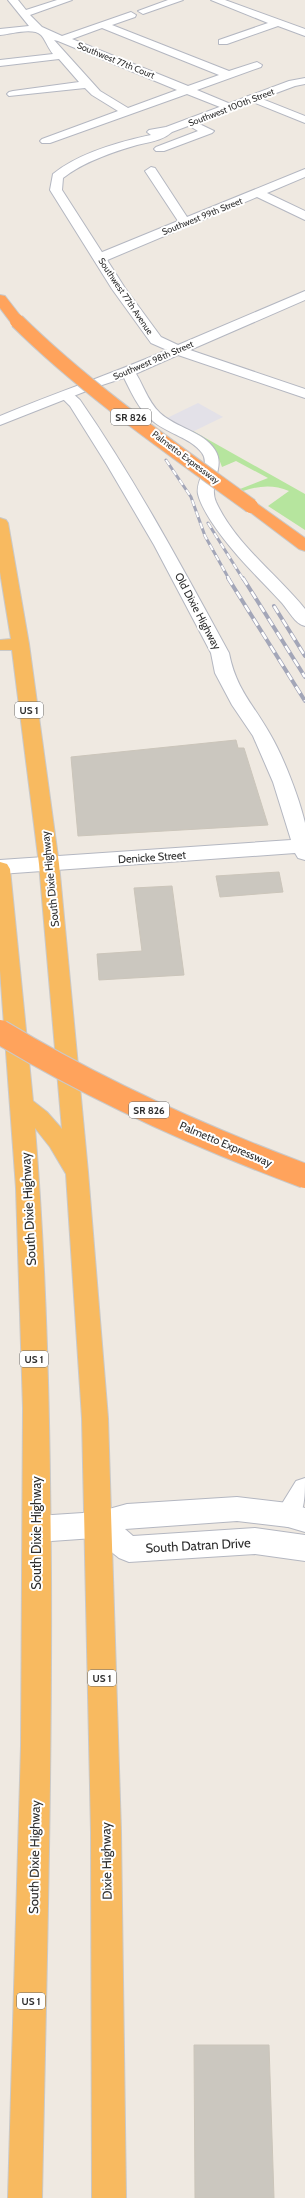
<svg xmlns="http://www.w3.org/2000/svg" width="305" height="2198" font-family="Cabin,sans-serif">
	<rect width="100%" height="100%" fill="#efe9e1"/>
	<path fill="#e3e1e8" d="M 198,403 L 223,417 L 190,433 L 165,419 Z"/>
	<path fill="#b6e59e" d="M 193,431 L 305,494 L 305,530 L 268,506 L 289,491 C 273,484 258,486 243,491 L 240,489 L 268,478 L 236,461 L 222,467 C 215,446 210,445 190,433 Z"/>
	<path fill="#cbc7bf" stroke="#cbc5ba" d="M 236,740 L 238,748 L 244,748 L 268,825 L 78,836 L 71,757 Z
		M 279,872 L 283,892 L 220,897 L 216,876 Z
		M 172,886 L 184,975 L 99,980 L 97,954 L 142,951 L 134,888 Z
		M 194,2045 L 269,2045 L 274,2198 L 195,2198 Z"/>
	<g fill="none" stroke-linecap="round" stroke-linejoin="round">
		<defs>
			<path id="minor" d="M 8,0 L 18,0 L 26,10 L 57,0 L 72,0 L 30,15 L 42,27 L 62,36 L 131,12 L 136,15 L 135,17 L 112,25 L 229,71 L 257,62 L 262,65 L 261,67 L 197,90 L 233,105 L 235,107 L 233,109 L 225,109 L 187,94 L 50,143 L 42,143 L 40,141 L 42,139 L 118,111 L 92,95 L 85,88 L 9,96 L 7,94 L 9,92 L 13,91 L 79,82 L 59,59 L 0,66 L 0,60 L 53,54 C 48,48 45,39 41,35 C 33,27 11,34 0,35 L 0,29 L 29,26 ZM 102,28 L 219,75 L 188,86 L 72,39 ZM 54,40 L 58,41 L 177,90 L 128,108 L 100,91 Z
				M 168,0 L 183,0 L 143,14 L 138,11 Z
				M 211,0 L 225,0 L 305,29 L 305,36 L 278,26 L 227,44 L 219,44 L 219,40 L 268,23 Z
				M 252,95 L 305,116 L 305,123 L 248,100 L 246,98 L 248,96 Z
				M 189,119 L 214,131 L 212,133 L 164,151 L 156,151 L 154,149 L 156,147 L 198,131 L 183,122 L 185,120 Z
				M 151,167 L 155,168 L 187,217 L 305,169 L 305,177 L 267,193 L 305,211 L 305,220 L 257,197 L 105,261 L 95,261 L 94,258 L 95,255 L 178,221 L 145,171 Z
				M 128,368 L 133,369 C 143,383 147,401 160,413 C 176,428 203,431 215,450 C 226,467 208,483 216,502 C 236,545 276,573 305,609 L 305,626 C 295,624 289,611 282,603 C 257,576 232,553 211,521 C 206,513 200,503 198,494 C 195,481 211,465 202,453 C 191,438 169,434 154,422 C 138,410 130,389 121,372 Z
				M 66,391 L 71,392 L 80,400 C 136,481 182,567 229,653 C 236,689 253,704 270,734 C 283,756 299,797 305,823 C 305,834 305,848 305,860 L 298,858 L 295,853 L 0,874 L 0,860 L 291,840 L 273,782 L 253,736 L 232,705 L 215,673 L 211,653 L 154,545 L 107,465 L 70,406 L 59,395 Z
				M 305,1478 C 305,1498 305,1519 288,1527 L 279,1524 L 275,1515 L 296,1481 Z"/>
			<path id="tertiary" d="M 305,78 L 305,84 L 295,86 L 172,132 C 162,141 149,142 137,145 C 113,152 83,162 63,178 L 62,190 L 125,288 L 161,337 L 178,345 L 305,291 L 305,300 L 190,350 L 305,389 L 305,398 L 178,355 L 133,375 L 99,386 L 0,425 L 0,416 C 55,393 112,374 167,350 L 151,343 L 112,289 L 50,190 L 53,174 C 79,153 118,142 151,135 L 147,132 L 149,130 L 166,127 L 289,81 Z
				M 237,1497 L 288,1503 L 305,1508 L 305,1532 L 288,1527 L 237,1521 L 125,1529 L 133,1536 L 255,1528 L 305,1535 L 305,1561 L 255,1554 L 129,1562 L 119,1558 L 94,1538 L 37,1542 L 28,1538 L 24,1529 L 28,1520 L 37,1516 L 98,1512 L 127,1504 Z"/>
			<path id="trunk" d="M 0,518 L 6,520 L 8,523 L 29,644 L 59,864 L 88,1172 L 108,1418 L 121,1832 L 126,2198 L 92,2198 L 91,1832 L 82,1418 L 66,1174 L 50,1147 L 35,1128 C 47,1276 50,1425 51,1574 C 52,1782 46,1990 42,2198 L 8,2198 L 21,1746 L 23,1408 L 16,1188 L 0,970 L 0,862 L 7,864 L 10,869 L 33,1101 L 47,1112 L 62,1129 L 39,864 L 12,650 L 0,650 L 0,640 L 11,639 L 0,572 Z"/>
			<path id="motorway" d="M 0,295 L 5,296 L 22,318 L 24,321 L 22,324 L 12,324 L 0,308 Z
				M 251,501 L 256,503 L 305,538 L 305,551 L 299,549 L 246,509 L 243,506 L 246,503 Z"/>
		</defs>
		<use href="#minor" stroke="#b4b7c1" stroke-width="2"/>
		<use href="#tertiary" stroke="#b4b7c1" stroke-width="2"/>
		<use href="#trunk" stroke="#c9c9c9" stroke-width="2"/>
		<use href="#motorway" stroke="#c9c9c9" stroke-width="2"/>
		<use href="#minor" fill="#fff" fill-rule="evenodd"/>
		<use href="#tertiary" fill="#fff" fill-rule="evenodd"/>
		<use href="#trunk" fill="#f8ba60" fill-rule="evenodd"/>
		<use href="#motorway" fill="#ffa35c" fill-rule="evenodd"/>
		<defs>
			<path id="rail-far1" d="M 166,460 L 191,497 L 205,536 L 229,579
				M 208,523 L 243,579"/>
			<path id="rail" d="M 228,578 L 305,701
				M 243,578 L 305,677
				M 274,606 L 305,656"/>
		</defs>
		<use href="#rail-far1" stroke="#a3a6b8" stroke-width="3"/>
		<use href="#rail" stroke="#a3a6b8" stroke-width="4"/>
		<use href="#rail-far1" stroke="#fff" stroke-width="2" stroke-dasharray="6" stroke-linecap="butt"/>
		<use href="#rail" stroke="#fff" stroke-width="2.5" stroke-dasharray="8" stroke-linecap="butt"/>
		<defs>
			<path id="motorway-bridge-far1" d="M 17,321 C 88,391 170,447 251,506"/>
			<path id="motorway-bridge" d="M 0,1032 C 96,1090 200,1137 305,1176"/>
		</defs>
		<use href="#motorway-bridge-far1" stroke="#c9c9c9" stroke-width="16" stroke-linecap="butt"/>
		<use href="#motorway-bridge" stroke="#c9c9c9" stroke-width="26" stroke-linecap="butt"/>
		<use href="#motorway-bridge-far1" stroke="#ffa35c" stroke-width="14"/>
		<use href="#motorway-bridge" stroke="#ffa35c" stroke-width="24"/>
	</g>
	<g text-anchor="middle" dominant-baseline="central" stroke-width="4" stroke-linejoin="round" paint-order="stroke">
		<g font-size="9" fill="#2e2e2e" stroke="#fff">
			<text transform="translate(116 60) rotate(22)">Southwest 77th Court</text>
			<text transform="translate(231 107) rotate(-21)">Southwest 100th Street</text>
			<text transform="translate(202 216) rotate(-22)">Southwest 99th Street</text>
			<text transform="translate(126 296) rotate(56)">Southwest 77th Avenue</text>
			<text transform="translate(153 360) rotate(-23)">Southwest 98th Street</text>
			<text transform="translate(186 457) rotate(37)">Palmetto Expressway</text>
		</g>
		<g fill="#fff" stroke="#6d6d6d" stroke-width="1">
			<rect x="111" y="409" width="40" height="16" rx="3"/>
			<rect x="15" y="702" width="28" height="16" rx="3"/>
			<rect x="129" y="1102" width="40" height="16" rx="3"/>
			<rect x="20" y="1351" width="28" height="16" rx="3"/>
			<rect x="88" y="1670" width="28" height="16" rx="3"/>
			<rect x="17" y="1993" width="28" height="16" rx="3"/>
		</g>
		<g font-size="10" font-weight="bold" fill="#2e2e2e">
			<text x="131" y="417">SR 826</text>
			<text x="29" y="710">US 1</text>
			<text x="149" y="1110">SR 826</text>
			<text x="34" y="1359">US 1</text>
			<text x="102" y="1678">US 1</text>
			<text x="31" y="2001">US 1</text>
		</g>
		<g font-size="11" fill="#2e2e2e" stroke="#fff">
			<text transform="translate(198 611) rotate(62)">Old Dixie Highway</text>
			<text transform="translate(152 857) rotate(-4)">Denicke Street</text>
			<text transform="translate(50 879) rotate(-96)">South Dixie Highway</text>
			<text transform="translate(226 1144) rotate(23)">Palmetto Expressway</text>
		</g>
		<g font-size="13" fill="#2e2e2e" stroke="#fff">
			<text transform="translate(28 1209) rotate(-93)">South Dixie Highway</text>
			<text transform="translate(36 1533) rotate(-90)">South Dixie Highway</text>
			<text transform="translate(198 1545) rotate(-3)">South Datran Drive</text>
			<text transform="translate(34 1857) rotate(-89)">South Dixie Highway</text>
			<text transform="translate(106 1861) rotate(-91)">Dixie Highway</text>
		</g>
	</g>
</svg>
